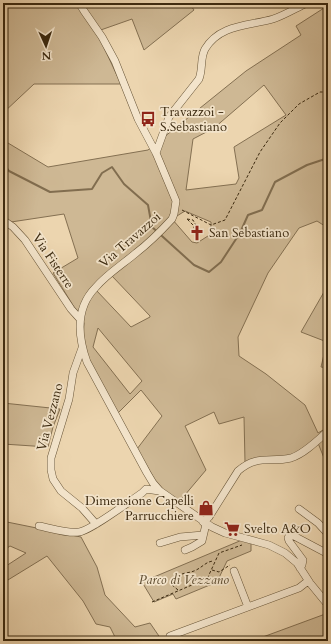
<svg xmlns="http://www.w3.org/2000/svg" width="331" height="644" font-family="Cardo,serif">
	<rect width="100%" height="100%" fill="#ecd5af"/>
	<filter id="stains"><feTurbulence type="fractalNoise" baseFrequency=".005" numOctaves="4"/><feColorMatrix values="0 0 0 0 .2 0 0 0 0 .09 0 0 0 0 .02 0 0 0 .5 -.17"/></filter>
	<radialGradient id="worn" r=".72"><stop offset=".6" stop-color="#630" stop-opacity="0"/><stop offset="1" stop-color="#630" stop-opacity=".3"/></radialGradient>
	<path fill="#ceb894" stroke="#847052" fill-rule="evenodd" d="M 3,3 L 189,3 L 194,10 L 144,50 L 132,19 L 95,32 L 99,37 L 121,84 L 34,84 L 3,113 Z
		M 324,3 L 328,3 L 328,228 L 317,221 L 299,228 L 268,273 L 238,337 L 239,356 L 266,374 L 305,405 L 318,433 L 328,427 L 328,468 L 318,443 L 292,460 L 245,462 L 244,417 L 219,424 L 214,412 L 185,426 L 206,470 L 179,502 L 158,485 L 137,449 L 162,416 L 141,390 L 118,413 L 84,350 L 83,339 L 84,323 L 53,273 L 78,258 L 64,214 L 11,222 L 3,227 L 3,140 L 48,167 L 148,150 L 246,71 L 301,35 L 296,26 L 324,8 ZM 264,85 L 286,115 L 234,147 L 239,178 L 236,184 L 186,190 L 193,139 L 214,128 ZM 185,211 L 211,222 L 211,234 L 197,243 L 192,242 L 172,219 ZM 112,276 L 150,316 L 150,317 L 131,327 L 96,290 ZM 98,328 L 142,381 L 130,394 L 93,347 Z
		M 328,285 L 328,368 L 321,367 L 327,342 L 301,332 Z
		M 3,403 L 60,409 L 53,427 L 48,447 L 3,444 Z
		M 3,519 L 7,522 L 81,537 L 97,567 L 105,595 L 135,627 L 150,623 L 161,639 L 167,638 L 168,641 L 117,641 L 110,627 L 96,624 L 83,601 L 47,556 L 3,583 L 3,568 L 26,553 L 10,546 L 3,551 Z
		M 242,540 L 251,542 L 251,551 L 227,561 L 217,582 L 176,599 L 173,594 L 154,602 L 142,582 Z
		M 328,613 L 328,641 L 313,641 L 312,639 L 308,641 L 252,641 Z"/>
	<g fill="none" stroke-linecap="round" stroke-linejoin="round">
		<path stroke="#816d4f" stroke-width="2" d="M 3,163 L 9,171 L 50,192 L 92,189 L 102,173 L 112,167 L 124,184 L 148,205 L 152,227 L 194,265 L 209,272 L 221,262 L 240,233 L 248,215 L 262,210 L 275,182 L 307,165 L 328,158"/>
		<defs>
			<path id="minor" d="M 79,3 L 84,11 L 102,37 L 115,61 L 138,119 L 156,153 L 176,201 L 174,214 L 172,219 C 161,231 149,243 136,253 C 123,264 107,274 96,287 C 75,308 78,337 87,362 L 147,473 L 153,483 L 160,491 L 212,527 L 225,533 L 269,545 L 285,553 L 297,563 L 310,583 L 328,605
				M 156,153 L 169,117 L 199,79 C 203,69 200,58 205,49 C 220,24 249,26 273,19 C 285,15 296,8 307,3
				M 3,220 L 13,227 L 25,240 L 71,309 L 80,319
				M 82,348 L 73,373 L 69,399 L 51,458 L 51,470 L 53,479 L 61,491 L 82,508 L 96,524
				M 299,509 L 318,523 L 328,534
				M 203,522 L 209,517 L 238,471 C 257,454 270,463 291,458 C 304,454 318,440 328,431
				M 39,526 C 50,528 68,534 79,532 C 90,531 130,501 142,493 L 146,489 L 159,491
				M 160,543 L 180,537 L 203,535
				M 185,550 L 192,547 L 202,541 L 206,524
				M 300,568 L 302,565 L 303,560 L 289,541 L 288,538 L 289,536 L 294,536 L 328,554
				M 234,571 L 248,607
				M 170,636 L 299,588 L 308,581"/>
		</defs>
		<use href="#minor" stroke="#675437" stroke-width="8"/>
		<path stroke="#3b290f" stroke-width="1" stroke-dasharray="3 2" stroke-linecap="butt" d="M 182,210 L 211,225 L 225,220 L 260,152 L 280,123 L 299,104 L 320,92 L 328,92
			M 187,219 L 193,220 L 198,229 L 195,230 L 193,225 Z
			M 212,570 L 219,572 L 230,565
			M 178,590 L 171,584 C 173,573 186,574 194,571 C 202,568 206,561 214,561
			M 152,602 L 206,579 L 208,577 L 219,553 L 242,545"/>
		<use href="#minor" stroke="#f3e4cb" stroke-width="7"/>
	</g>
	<defs>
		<symbol id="bus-bare" viewBox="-9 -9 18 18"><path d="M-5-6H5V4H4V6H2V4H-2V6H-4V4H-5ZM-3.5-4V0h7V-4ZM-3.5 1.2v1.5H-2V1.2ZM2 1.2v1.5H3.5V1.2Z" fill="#8f2418" stroke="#f3e4cb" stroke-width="2.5" paint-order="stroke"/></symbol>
		<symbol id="church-bare" viewBox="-9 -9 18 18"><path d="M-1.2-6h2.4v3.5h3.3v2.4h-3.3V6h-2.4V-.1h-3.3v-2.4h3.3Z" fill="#8f2418" stroke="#f3e4cb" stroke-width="2.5" paint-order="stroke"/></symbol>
		<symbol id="shop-bare" viewBox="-9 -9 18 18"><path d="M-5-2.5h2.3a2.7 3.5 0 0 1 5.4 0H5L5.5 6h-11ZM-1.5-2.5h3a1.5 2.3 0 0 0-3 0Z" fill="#8f2418" stroke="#f3e4cb" stroke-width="2.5" paint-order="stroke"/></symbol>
		<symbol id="supermarket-bare" viewBox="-9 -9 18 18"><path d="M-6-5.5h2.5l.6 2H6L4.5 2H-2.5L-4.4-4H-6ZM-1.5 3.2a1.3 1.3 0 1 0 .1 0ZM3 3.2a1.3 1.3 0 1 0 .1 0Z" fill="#8f2418" stroke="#f3e4cb" stroke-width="2.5" paint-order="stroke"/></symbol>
	</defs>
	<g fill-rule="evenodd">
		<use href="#bus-bare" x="137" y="108" width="22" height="22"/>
		<use href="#church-bare" x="186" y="222" width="22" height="22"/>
		<use href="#shop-bare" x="195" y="497" width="22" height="22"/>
		<use href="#supermarket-bare" x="221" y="518" width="22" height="22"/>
	</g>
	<g text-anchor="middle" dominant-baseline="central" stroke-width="3.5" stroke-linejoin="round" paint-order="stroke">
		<g font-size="13" fill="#3b290f" stroke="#f3e4cb" text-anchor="start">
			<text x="160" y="112">Travazzoi -<tspan x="160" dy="15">S.Sebastiano</tspan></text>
			<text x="209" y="233">San Sebastiano</text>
			<text x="194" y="501" text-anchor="end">Dimensione Capelli<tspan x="194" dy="15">Parrucchiere</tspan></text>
			<text x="244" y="529">Svelto A&amp;O</text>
		</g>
		<g font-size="13" fill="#3b290f" stroke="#f3e4cb">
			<text transform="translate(130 240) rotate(-41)">Via Travazzoi</text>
			<text transform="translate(53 261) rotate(56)">Via Fisterre</text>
			<text transform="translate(50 417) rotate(-75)">Via Vezzano</text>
		</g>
		<g font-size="13" font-style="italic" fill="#58462a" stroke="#f3e4cb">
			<text x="184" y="580">Parco di Vezzano</text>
		</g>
	</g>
	<rect width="331" height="644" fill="none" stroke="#ecd5af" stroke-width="16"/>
	<rect x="4" y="4" width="323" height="636" fill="none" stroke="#3b290f" stroke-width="2"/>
	<rect x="8" y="8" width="315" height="628" fill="none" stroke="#3b290f"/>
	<g transform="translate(46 46) rotate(177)" stroke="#f3e4cb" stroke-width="3" paint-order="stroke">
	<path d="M0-3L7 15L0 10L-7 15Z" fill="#3b290f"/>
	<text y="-6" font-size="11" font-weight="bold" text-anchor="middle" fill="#3b290f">N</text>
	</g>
	<rect width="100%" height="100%" filter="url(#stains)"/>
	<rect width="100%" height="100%" fill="url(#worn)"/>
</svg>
